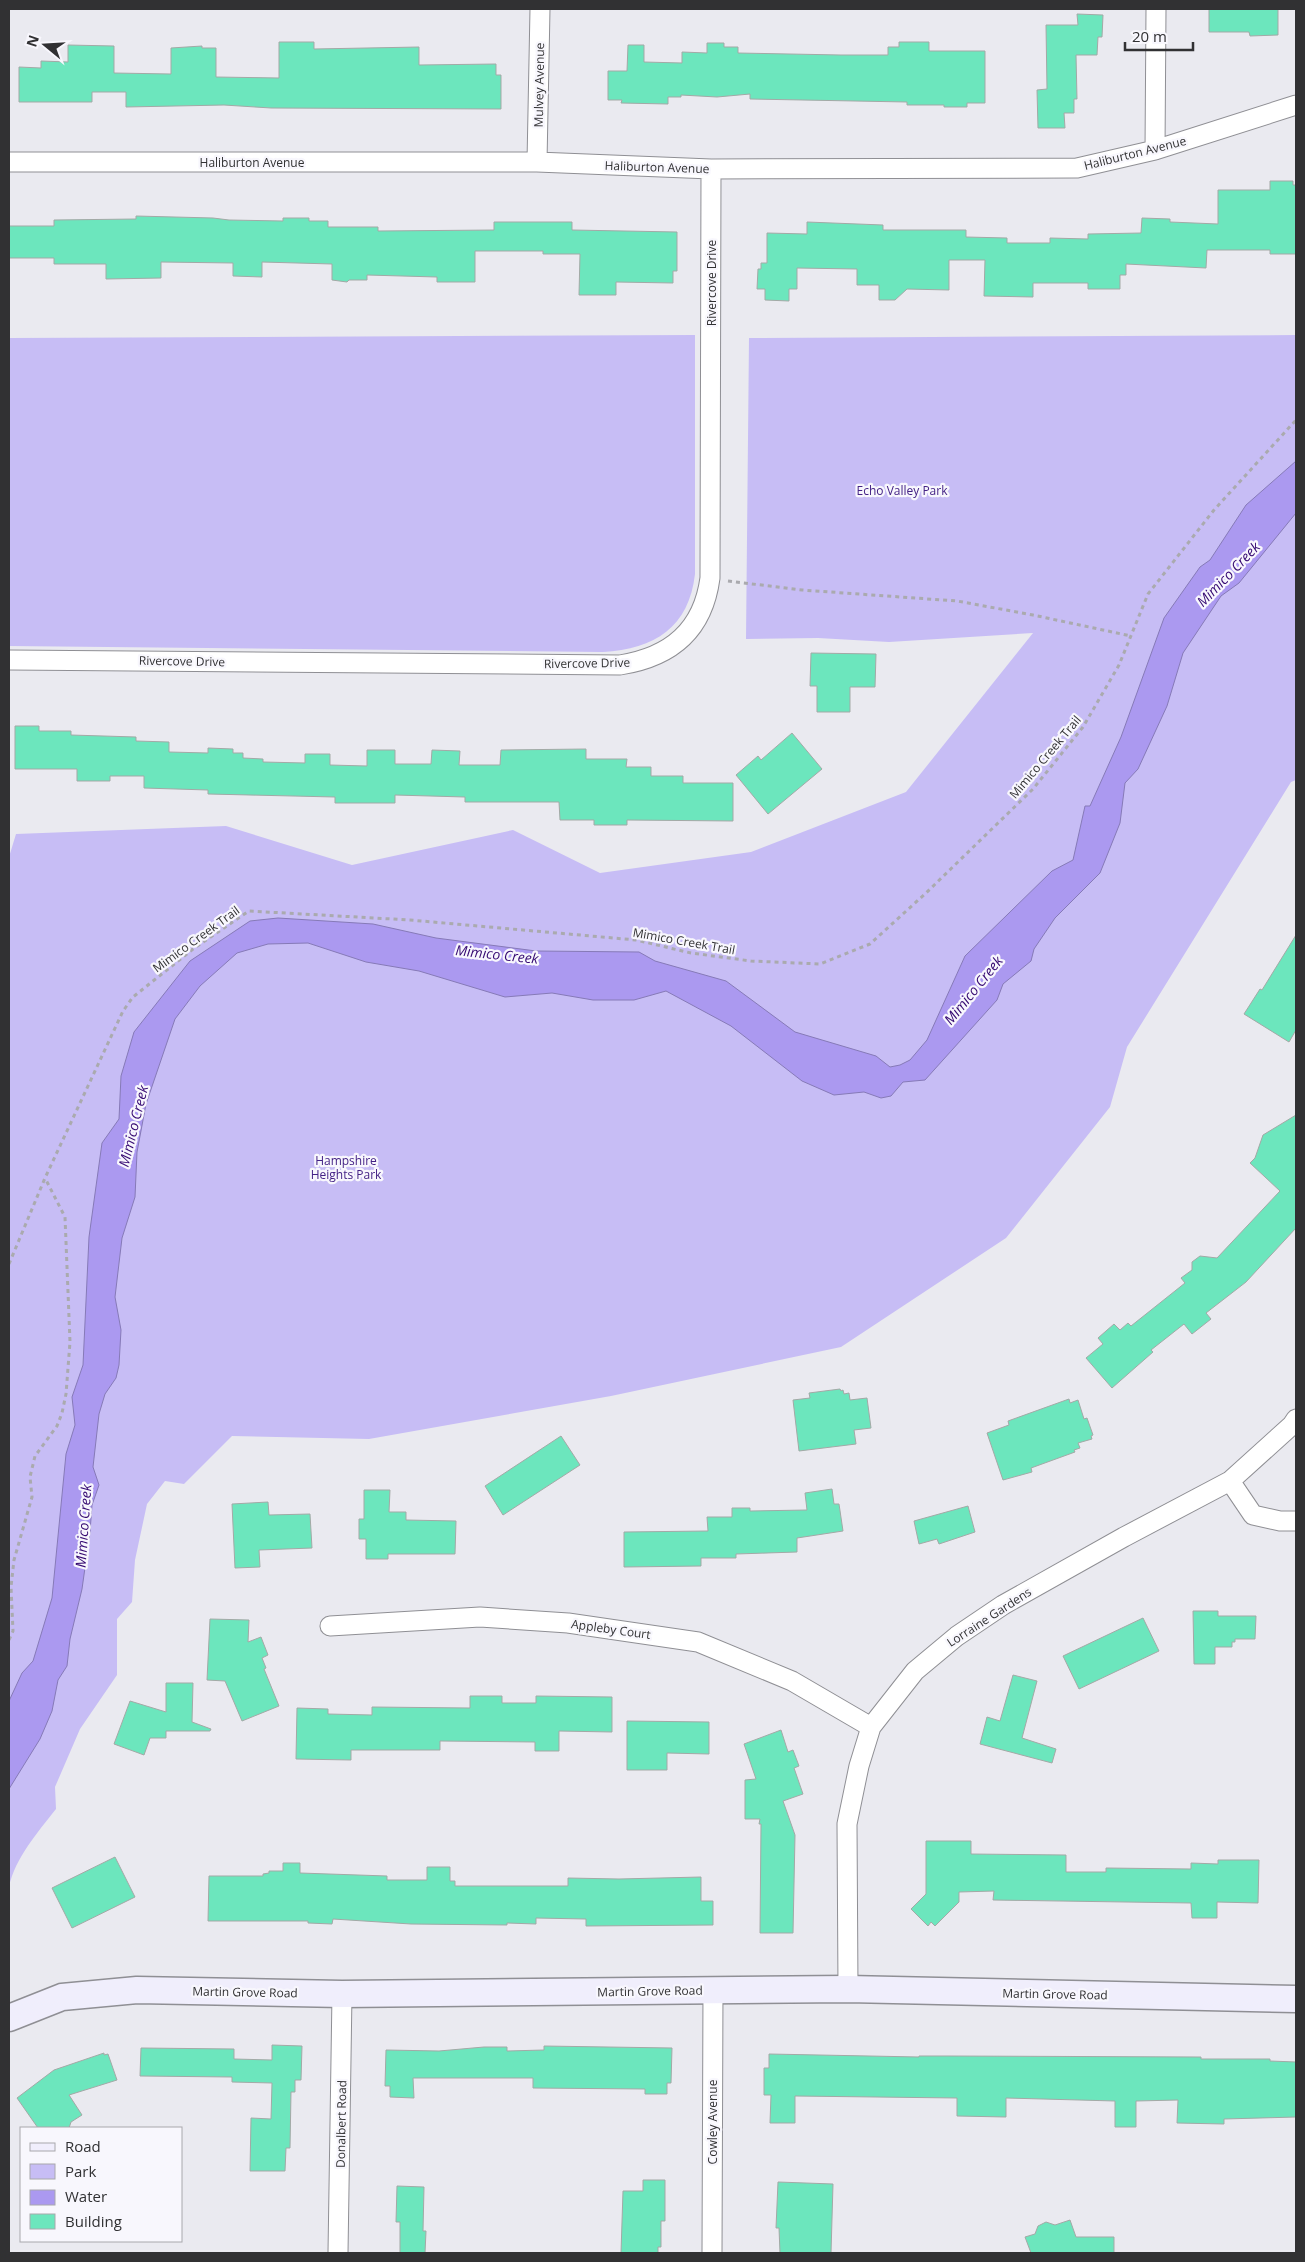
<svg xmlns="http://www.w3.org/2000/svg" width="1305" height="2262" font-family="'Open Sans',sans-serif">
	<rect width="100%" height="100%" fill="#eaeaf0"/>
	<path fill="#c7bdf5" d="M 695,335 L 695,574 C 689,627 655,649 603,652 L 9,646 L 9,338 Z
		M 1296,335 L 1296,780 L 1291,782 L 1127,1047 L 1110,1107 L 1006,1238 L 841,1347 L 611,1396 L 369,1439 L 232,1436 L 184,1484 L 165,1481 L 147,1504 L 135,1560 L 132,1602 L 117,1619 L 117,1675 L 80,1729 L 55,1787 L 56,1809 C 38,1832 15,1858 9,1887 L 9,857 L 16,834 L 226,826 L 352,865 L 513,830 L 600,873 L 751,852 L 906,792 L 1033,633 L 889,642 L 818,638 L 746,639 L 749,338 Z"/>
	<path fill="#ab99f0" stroke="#867ab7" d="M 1296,461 L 1296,513 L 1239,583 L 1221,596 L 1183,653 L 1167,706 L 1138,769 L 1125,783 L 1120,823 L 1100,873 L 1055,918 L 1034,949 L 1031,961 L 1003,984 L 997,1000 L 925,1080 L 903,1082 L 891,1096 L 881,1098 L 864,1092 L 834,1095 L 802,1081 L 731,1026 L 666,991 L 634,1000 L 593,1000 L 552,993 L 505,997 L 419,971 L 366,962 L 308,943 L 268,944 L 237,953 L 200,986 L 175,1019 L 146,1104 L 137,1152 L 135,1197 L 122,1238 L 115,1297 L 121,1330 L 119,1365 L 116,1378 L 105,1394 L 99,1414 L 93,1467 L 99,1485 L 92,1505 L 90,1532 L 82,1589 L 70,1639 L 67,1666 L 58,1680 L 52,1711 L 40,1739 L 9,1789 L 9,1701 L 22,1673 L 33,1661 L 52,1598 L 66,1454 L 75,1425 L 72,1397 L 83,1365 L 89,1237 L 102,1143 L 119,1119 L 121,1076 L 134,1032 L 190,961 L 250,921 L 278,918 L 373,924 L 436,938 L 536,951 L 639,952 L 655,961 L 726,981 L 795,1032 L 876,1056 L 890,1067 L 900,1065 L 910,1060 L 927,1040 L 965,956 L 1052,871 L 1073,860 L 1085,806 L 1090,806 L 1121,737 L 1164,618 L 1200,567 L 1210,560 L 1246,505 Z"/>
	<path fill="#6ce6bd" stroke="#a3a9a6" d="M 1209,9 L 1278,9 L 1278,35 L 1250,36 L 1249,32 L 1209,32 Z
		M 1077,14 L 1103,15 L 1102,37 L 1098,37 L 1097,55 L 1076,55 L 1077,99 L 1074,99 L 1074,113 L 1064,113 L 1065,128 L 1038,128 L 1037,90 L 1047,89 L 1046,25 L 1078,25 Z
		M 279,42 L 314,42 L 314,49 L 419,47 L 419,65 L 496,64 L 496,75 L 501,75 L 501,109 L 271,108 L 224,105 L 126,107 L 126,92 L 92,92 L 92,102 L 19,102 L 19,67 L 41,68 L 41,61 L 68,62 L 68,45 L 114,46 L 114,73 L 171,74 L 171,48 L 202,46 L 202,48 L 216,48 L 216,77 L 279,78 Z
		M 899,42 L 929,42 L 929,51 L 985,51 L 985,103 L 967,103 L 967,107 L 944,107 L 944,105 L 907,105 L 907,102 L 750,99 L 750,94 L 717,97 L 681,95 L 681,97 L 668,97 L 668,104 L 621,103 L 622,100 L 608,100 L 608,71 L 627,71 L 628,45 L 644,45 L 644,62 L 682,63 L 682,52 L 707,53 L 707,43 L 724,43 L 724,47 L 738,47 L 738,53 L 841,55 L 888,55 L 888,47 L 899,47 Z
		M 1270,181 L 1293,181 L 1293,185 L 1296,185 L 1296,254 L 1270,254 L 1270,250 L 1207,250 L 1206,268 L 1126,264 L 1126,275 L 1120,275 L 1120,289 L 1088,289 L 1088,283 L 1033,283 L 1033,297 L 984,296 L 985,260 L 949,260 L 949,290 L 907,289 L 895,300 L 879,300 L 879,285 L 857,285 L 857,269 L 797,268 L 797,289 L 789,289 L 789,301 L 765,300 L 765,289 L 757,289 L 758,269 L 761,269 L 761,263 L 767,263 L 767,233 L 807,234 L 807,222 L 883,225 L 883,230 L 966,230 L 966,237 L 1007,238 L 1007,243 L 1050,243 L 1050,238 L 1088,239 L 1088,234 L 1141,233 L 1142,218 L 1170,219 L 1170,222 L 1218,224 L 1218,190 L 1270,190 Z
		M 136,216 L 213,218 L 229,220 L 283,221 L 283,218 L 309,218 L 309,221 L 328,221 L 328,227 L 378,227 L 378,231 L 494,230 L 494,222 L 572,222 L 572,230 L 677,232 L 677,271 L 673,271 L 673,283 L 616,282 L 616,295 L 579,295 L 580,254 L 543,254 L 543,251 L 475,251 L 475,282 L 437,282 L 437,277 L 367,275 L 367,280 L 349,280 L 347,282 L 332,280 L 332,264 L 262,262 L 262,277 L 233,276 L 233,263 L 161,262 L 161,278 L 106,279 L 106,264 L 54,264 L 54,258 L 9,258 L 9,226 L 54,226 L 54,220 L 136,219 Z
		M 811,653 L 876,654 L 875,687 L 850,687 L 850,712 L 817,712 L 817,686 L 810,686 Z
		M 15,726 L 39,726 L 39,731 L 71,731 L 71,735 L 136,737 L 136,741 L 169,742 L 169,752 L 208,753 L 208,748 L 233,749 L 233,753 L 243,753 L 243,758 L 263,759 L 263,762 L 305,763 L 305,754 L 330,754 L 330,765 L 367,766 L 367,750 L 395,750 L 395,764 L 431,764 L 432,750 L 460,751 L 459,765 L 500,765 L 501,750 L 586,749 L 586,759 L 627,759 L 626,767 L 651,767 L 651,776 L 683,776 L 683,783 L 733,783 L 733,821 L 627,820 L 627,825 L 594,825 L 594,820 L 560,820 L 559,802 L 465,802 L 465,797 L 395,795 L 395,803 L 335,803 L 335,797 L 208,794 L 208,790 L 144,788 L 144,776 L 110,776 L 110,781 L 77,781 L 77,769 L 15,769 Z
		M 792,733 L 822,769 L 768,814 L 736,775 L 758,756 L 761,760 Z
		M 1296,935 L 1296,1030 L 1289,1042 L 1244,1014 L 1260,989 L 1262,990 Z
		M 1296,1115 L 1296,1228 L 1246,1282 L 1206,1313 L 1211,1319 L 1192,1334 L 1184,1324 L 1151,1350 L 1153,1352 L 1112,1388 L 1086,1358 L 1103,1344 L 1098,1338 L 1114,1324 L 1120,1330 L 1128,1323 L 1131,1326 L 1185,1283 L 1181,1278 L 1192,1270 L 1192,1262 L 1200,1256 L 1217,1258 L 1280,1191 L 1250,1163 L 1255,1158 L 1263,1135 Z
		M 840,1389 L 841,1391 L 843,1390 L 844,1394 L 849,1393 L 850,1400 L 867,1398 L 871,1428 L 854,1430 L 856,1444 L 799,1451 L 793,1400 L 810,1398 L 809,1393 Z
		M 1069,1399 L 1070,1403 L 1078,1400 L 1084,1419 L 1087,1418 L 1093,1435 L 1091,1436 L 1092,1439 L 1078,1443 L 1080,1448 L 1074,1450 L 1075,1452 L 1031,1468 L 1032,1472 L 1003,1480 L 987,1433 L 1009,1425 L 1008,1421 Z
		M 561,1436 L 580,1465 L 503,1515 L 485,1486 Z
		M 832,1489 L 834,1504 L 839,1504 L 843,1531 L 797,1538 L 797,1552 L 736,1554 L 736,1558 L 701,1558 L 701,1566 L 624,1567 L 624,1532 L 708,1531 L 707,1517 L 732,1517 L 732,1508 L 750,1508 L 750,1511 L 807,1510 L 805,1493 Z
		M 364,1490 L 390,1490 L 389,1512 L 406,1512 L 406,1520 L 456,1521 L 455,1554 L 388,1554 L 388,1559 L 366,1559 L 366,1539 L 359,1539 L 359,1519 L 364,1519 Z
		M 268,1502 L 269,1515 L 310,1514 L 312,1548 L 259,1550 L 260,1567 L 235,1568 L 232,1504 Z
		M 968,1506 L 975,1532 L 939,1544 L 937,1539 L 919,1544 L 914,1521 Z
		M 1193,1611 L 1218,1611 L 1218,1616 L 1256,1616 L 1255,1639 L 1235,1639 L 1235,1642 L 1232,1642 L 1232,1647 L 1215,1647 L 1215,1664 L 1194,1664 Z
		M 1143,1618 L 1159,1651 L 1079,1689 L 1063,1656 Z
		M 210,1619 L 249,1620 L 248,1642 L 261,1637 L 268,1655 L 262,1658 L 266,1668 L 264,1669 L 279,1706 L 242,1721 L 225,1681 L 207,1680 Z
		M 1013,1675 L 1037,1681 L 1022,1738 L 1056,1749 L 1052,1763 L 980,1744 L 987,1717 L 1000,1721 Z
		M 166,1683 L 193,1683 L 192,1722 L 211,1729 L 210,1731 L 166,1731 L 166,1738 L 150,1738 L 144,1755 L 114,1744 L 130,1701 L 166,1712 Z
		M 470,1696 L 502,1696 L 502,1703 L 536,1703 L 536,1696 L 612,1697 L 612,1732 L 559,1731 L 559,1751 L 535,1751 L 535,1742 L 440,1741 L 440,1750 L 351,1750 L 351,1760 L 296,1759 L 297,1708 L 328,1709 L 328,1714 L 372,1715 L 372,1707 L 470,1708 Z
		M 627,1721 L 709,1722 L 709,1754 L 667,1753 L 667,1770 L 627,1770 Z
		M 781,1730 L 788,1752 L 793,1750 L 799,1766 L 794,1768 L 803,1794 L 783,1801 L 795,1835 L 793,1933 L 760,1933 L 761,1824 L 759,1824 L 760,1819 L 745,1819 L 745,1780 L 756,1779 L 744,1744 Z
		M 926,1841 L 971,1841 L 971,1854 L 1066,1855 L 1066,1872 L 1106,1872 L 1106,1868 L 1191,1869 L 1191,1863 L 1218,1864 L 1218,1860 L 1259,1860 L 1258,1903 L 1217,1902 L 1217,1918 L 1192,1918 L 1191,1903 L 993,1900 L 994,1891 L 959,1892 L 959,1902 L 935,1926 L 931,1922 L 928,1926 L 911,1909 L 926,1894 Z
		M 115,1857 L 135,1897 L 72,1928 L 52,1888 Z
		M 283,1863 L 300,1863 L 300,1873 L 387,1876 L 387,1880 L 427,1880 L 427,1867 L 450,1867 L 450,1881 L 455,1881 L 455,1886 L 568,1886 L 568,1878 L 619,1879 L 701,1877 L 701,1901 L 713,1901 L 713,1925 L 586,1926 L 586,1919 L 536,1918 L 536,1924 L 507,1923 L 507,1925 L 411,1924 L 333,1919 L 332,1924 L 308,1923 L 308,1921 L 208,1921 L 209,1876 L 263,1876 L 263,1874 L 269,1873 L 269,1871 L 283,1871 Z
		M 272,2045 L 302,2046 L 301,2080 L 295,2080 L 295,2092 L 291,2092 L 290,2148 L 286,2148 L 285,2171 L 250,2171 L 251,2118 L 271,2119 L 272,2083 L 232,2082 L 232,2077 L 140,2076 L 141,2048 L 234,2049 L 234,2059 L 272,2060 Z
		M 544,2046 L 672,2048 L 671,2083 L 667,2083 L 667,2094 L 645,2094 L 645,2089 L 533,2088 L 533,2078 L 413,2078 L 414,2098 L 390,2097 L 390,2086 L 385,2086 L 386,2050 L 439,2051 L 484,2047 L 507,2047 L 507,2051 L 544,2050 Z
		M 104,2053 L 104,2055 L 108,2054 L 117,2080 L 69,2095 L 82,2115 L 71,2122 L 69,2128 L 38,2128 L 17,2098 L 54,2070 Z
		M 769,2054 L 919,2057 L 919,2056 L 948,2056 L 1201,2057 L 1201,2059 L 1270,2059 L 1270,2061 L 1296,2062 L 1296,2117 L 1224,2119 L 1224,2124 L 1177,2123 L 1178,2100 L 1136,2101 L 1136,2127 L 1115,2127 L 1115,2101 L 1006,2098 L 1006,2117 L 957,2116 L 957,2098 L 795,2096 L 795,2123 L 770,2123 L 771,2095 L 764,2095 L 764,2068 L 769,2068 Z
		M 643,2180 L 665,2180 L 665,2221 L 661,2221 L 661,2247 L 658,2247 L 658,2253 L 621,2253 L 623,2191 L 643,2191 Z
		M 778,2182 L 833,2184 L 831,2253 L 780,2253 L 779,2228 L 776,2228 Z
		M 397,2186 L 424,2187 L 423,2231 L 426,2231 L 425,2253 L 400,2253 L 400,2222 L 396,2222 Z
		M 1070,2220 L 1076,2237 L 1114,2237 L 1114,2253 L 1031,2253 L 1025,2237 L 1035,2234 L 1038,2226 L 1046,2222 L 1055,2225 Z"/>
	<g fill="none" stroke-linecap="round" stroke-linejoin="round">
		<defs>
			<path id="street" d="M 1155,150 L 1156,9
				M 9,162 L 537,162 L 711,169 L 1077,168 L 1155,150 L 1296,105
				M 537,162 L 540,9
				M 9,660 L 620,665 C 671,657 703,630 710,578 L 711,169
				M 1230,1481 L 1253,1515 L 1280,1521 L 1296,1521
				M 330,1626 L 480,1617 L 568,1623 L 698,1642 L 792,1681 L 871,1727
				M 848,1989 L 847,1824 L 859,1766 L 871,1727 L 915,1671 L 957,1636 L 1003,1605 L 1124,1537 L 1230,1481 L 1292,1425 L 1296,1419
				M 338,2253 L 342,1994
				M 712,2253 L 713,1990"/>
			<path id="secondary" d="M 9,2018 L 62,1997 L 137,1990 L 342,1994 L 848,1989 L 1296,1999"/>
		</defs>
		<use href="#street" stroke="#8f8f94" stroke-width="21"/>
		<use href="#secondary" stroke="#8f8f94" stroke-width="29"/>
		<path stroke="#aaaaae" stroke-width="3" stroke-dasharray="4 4" stroke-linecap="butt" d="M 728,581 L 802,590 L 957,601 L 1033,615 L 1131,636
			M 9,1264 L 45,1178 L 123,1011 L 133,997 L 193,949 L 249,911 L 410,920 L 636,940 L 691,953 L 751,961 L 820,964 L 870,944 L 926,893 L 1033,789 L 1083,727 L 1119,665 L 1148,594 L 1214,510 L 1296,420
			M 9,1640 L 13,1631 L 11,1587 L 14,1560 L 32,1497 L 30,1477 L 35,1456 L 57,1426 L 62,1413 L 66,1394 L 70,1342 L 65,1217 L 45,1178"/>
		<use href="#street" stroke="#fff" stroke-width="19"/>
		<use href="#secondary" stroke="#f0eefc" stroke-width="26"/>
	</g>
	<g text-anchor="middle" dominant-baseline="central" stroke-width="4.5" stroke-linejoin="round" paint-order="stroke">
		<g font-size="12" fill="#313133" stroke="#f8f7fd">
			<text transform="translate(539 85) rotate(-89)">Mulvey Avenue</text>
			<text transform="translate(1135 153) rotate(-14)">Haliburton Avenue</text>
			<text x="252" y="162">Haliburton Avenue</text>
			<text transform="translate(657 167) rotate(2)">Haliburton Avenue</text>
			<text transform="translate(711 283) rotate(-90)">Rivercove Drive</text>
			<text transform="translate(182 661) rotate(1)">Rivercove Drive</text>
			<text transform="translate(587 663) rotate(-1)">Rivercove Drive</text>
			<text transform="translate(1045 757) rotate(-50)">Mimico Creek Trail</text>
			<text transform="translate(196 939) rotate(-36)">Mimico Creek Trail</text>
			<text transform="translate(684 941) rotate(10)">Mimico Creek Trail</text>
			<text transform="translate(989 1617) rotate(-33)">Lorraine Gardens</text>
			<text transform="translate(611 1629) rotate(8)">Appleby Court</text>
			<text transform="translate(650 1991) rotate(-1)">Martin Grove Road</text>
			<text transform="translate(245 1992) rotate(1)">Martin Grove Road</text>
			<text transform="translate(1055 1994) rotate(1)">Martin Grove Road</text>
			<text transform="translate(712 2122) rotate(-90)">Cowley Avenue</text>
			<text transform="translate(341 2124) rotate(-89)">Donalbert Road</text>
		</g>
		<g font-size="12" fill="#442285" stroke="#f8f7fd">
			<text x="902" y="490">Echo Valley Park</text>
			<text x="346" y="1160">Hampshire<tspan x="346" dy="14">Heights Park</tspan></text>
		</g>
		<g font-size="14" font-style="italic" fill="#340871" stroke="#f8f7fd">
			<text transform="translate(1228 574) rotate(-46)">Mimico Creek</text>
			<text transform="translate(497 954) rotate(6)">Mimico Creek</text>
			<text transform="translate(973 990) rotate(-51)">Mimico Creek</text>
			<text transform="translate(133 1126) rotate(-76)">Mimico Creek</text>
			<text transform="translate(83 1526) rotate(-86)">Mimico Creek</text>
		</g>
	</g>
	<rect width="1305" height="2262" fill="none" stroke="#313133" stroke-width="20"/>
	<rect x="20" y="2127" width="162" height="115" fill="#f8f7fd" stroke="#a8a8ac"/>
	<rect x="30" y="2143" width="25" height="8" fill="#f0eefc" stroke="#a8a8ac"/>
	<text x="65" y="2152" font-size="15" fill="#313133">Road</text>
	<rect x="30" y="2164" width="25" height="15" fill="#c7bdf5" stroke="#a8a8ac"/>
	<text x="65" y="2177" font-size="15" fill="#313133">Park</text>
	<rect x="30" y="2190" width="25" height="15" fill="#ab99f0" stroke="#a8a8ac"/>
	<text x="65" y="2202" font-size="15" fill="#313133">Water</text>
	<rect x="30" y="2214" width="25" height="15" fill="#6ce6bd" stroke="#a8a8ac"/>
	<text x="65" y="2227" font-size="15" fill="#313133">Building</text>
	<g transform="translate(45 45) rotate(288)" stroke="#f8f7fd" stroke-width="4" paint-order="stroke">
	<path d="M0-4L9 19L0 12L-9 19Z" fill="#313133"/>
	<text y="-8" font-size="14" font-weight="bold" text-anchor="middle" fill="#313133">N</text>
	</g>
	<path d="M1125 42v8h68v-8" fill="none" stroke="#313133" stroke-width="2.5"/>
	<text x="1132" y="42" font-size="15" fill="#313133" stroke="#f8f7fd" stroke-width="4" paint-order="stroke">20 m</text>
</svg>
